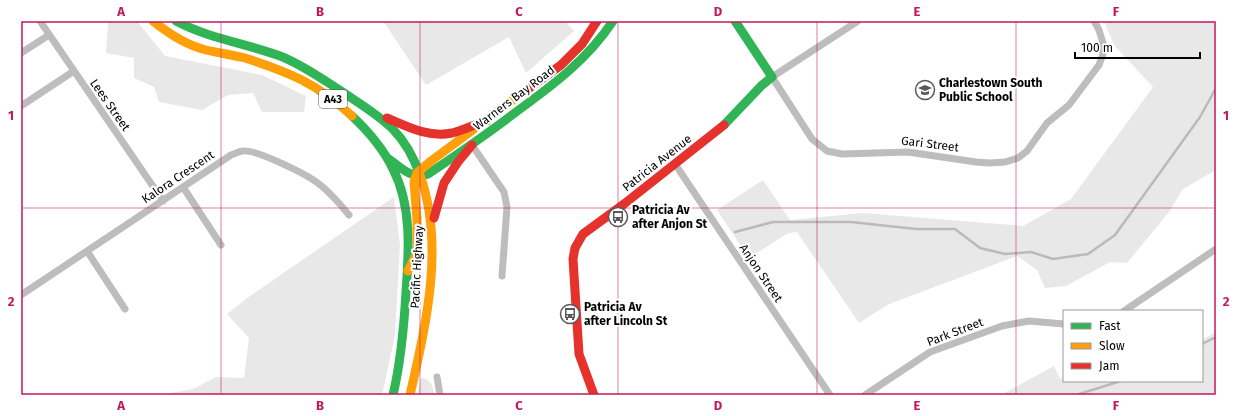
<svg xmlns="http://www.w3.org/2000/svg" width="1237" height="416" font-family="'Fira Sans',sans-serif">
	<rect width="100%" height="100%" fill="#fff"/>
	<path fill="#e8e8e8" d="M 108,21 L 137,21 L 165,56 L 262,75 L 306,96 L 304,112 L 262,112 L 253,93 L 228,95 L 202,110 L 159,102 L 154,87 L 134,78 L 134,58 L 106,53 Z
		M 383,21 L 565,21 L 574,31 L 526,73 L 509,37 L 426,85 Z
		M 1104,21 L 1216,21 L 1216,170 L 1183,189 L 1169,212 L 1127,263 L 1110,262 L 1066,286 L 1045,288 L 1037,270 L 1017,256 L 889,304 L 859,323 L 797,232 L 788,233 L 749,258 L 717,210 L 763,180 L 790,220 L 863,213 L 1023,226 L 1071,199 L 1153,87 L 1114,45 Z
		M 394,197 L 400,245 L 395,335 L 382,395 L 160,395 L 193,389 L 216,377 L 244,378 L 249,338 L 227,314 L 250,296 Z
		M 1216,332 L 1216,395 L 1001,395 L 1054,366 L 1060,379 L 1064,377 L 1064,381 L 1202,381 L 1202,340 Z
		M 423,378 C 432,381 433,387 434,395 L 417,395 L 421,379 Z"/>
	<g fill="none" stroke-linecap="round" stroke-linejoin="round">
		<path stroke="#bababa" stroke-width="2.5" d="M 735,232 L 773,222 L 851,222 L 916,229 L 955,229 L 980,248 L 1005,254 L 1031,252 L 1053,259 L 1088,254 L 1115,235 L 1200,117 L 1216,88
			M 1202,344 L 1216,337
			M 1076,395 L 1121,381"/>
		<path stroke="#bdbdbd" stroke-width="7" d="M 40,21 L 163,201
			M 858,21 L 772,77 L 812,139 L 827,151 L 842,154 L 908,152 L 976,162 L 990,163 L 1005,162 L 1018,158 L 1027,151 L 1047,123 L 1069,105 L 1099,65 L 1103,54 L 1103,43 L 1099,30 L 1094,21
			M 21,53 L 49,35
			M 21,106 L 74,71
			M 472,145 L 504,192 L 507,207 L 502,276
			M 675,164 L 830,395
			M 183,187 L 221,245
			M 87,251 L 125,309
			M 21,295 L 231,155 C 235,154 239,151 243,151 C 256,149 308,175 319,184 C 331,193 340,204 349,215
			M 1124,311 L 1216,249
			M 437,377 L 440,395
			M 865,395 L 930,352 L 1002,326 L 1029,321 L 1064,324"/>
		<path stroke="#30b455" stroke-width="9" d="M 176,21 C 210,39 245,43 280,56 C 301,64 319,77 338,89 C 378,116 403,127 420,175
			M 352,116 C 368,131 383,148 393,169 C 412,206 409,251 406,292 C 404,327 401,361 393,395
			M 724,125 L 761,86 L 772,77 L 735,21
			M 389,159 C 401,168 412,180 428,174 C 458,154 487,134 516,112 C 553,85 587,60 613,21"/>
		<path stroke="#ff9f0a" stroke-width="9" d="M 153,21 C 169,34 186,45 206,50 C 219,53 233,55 245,58 C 289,72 318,84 352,116
			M 408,271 L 417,253 L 417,220 L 414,182 L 417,173 L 431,161 L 521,94
			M 410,395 C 426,324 445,246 420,175"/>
		<path stroke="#e5322d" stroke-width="9" d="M 521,94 L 561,65 L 582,44 L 597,21
			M 387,118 C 408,127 429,138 452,133 C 464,130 475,124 487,121
			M 434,218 L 444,183 L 458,162 L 472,145
			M 594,395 L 579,354 L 573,259 L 575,248 L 583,234 L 624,204 L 724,125"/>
	</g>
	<path fill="none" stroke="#c2185b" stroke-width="1" stroke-opacity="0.55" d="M 221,21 L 221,395M 420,21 L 420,395M 618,21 L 618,395M 817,21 L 817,395M 1016,21 L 1016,395M 21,208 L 1216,208"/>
	<defs>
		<symbol id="school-ring" viewBox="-11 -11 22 22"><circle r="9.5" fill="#fff" stroke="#595959" stroke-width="1.5"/><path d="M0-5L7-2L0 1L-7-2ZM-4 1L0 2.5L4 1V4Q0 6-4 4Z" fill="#595959"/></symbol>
		<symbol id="bus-ring" viewBox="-11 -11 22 22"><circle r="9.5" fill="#fff" stroke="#595959" stroke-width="1.5"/><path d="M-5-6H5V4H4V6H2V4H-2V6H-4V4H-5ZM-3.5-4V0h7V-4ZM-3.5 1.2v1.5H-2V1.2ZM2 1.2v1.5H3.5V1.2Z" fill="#595959"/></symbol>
	</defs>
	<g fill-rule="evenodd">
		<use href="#school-ring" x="914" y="79" width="22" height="22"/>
		<use href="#bus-ring" x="607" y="206" width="22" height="22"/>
		<use href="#bus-ring" x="559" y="303" width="22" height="22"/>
	</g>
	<g text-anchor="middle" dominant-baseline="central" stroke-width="4" stroke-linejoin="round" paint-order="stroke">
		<rect fill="#fff" stroke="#4c4c4c" stroke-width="1" x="319" y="90" width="28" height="18" rx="3"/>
		<g font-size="11" font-weight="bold" fill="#000">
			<text x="333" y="99">A43</text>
		</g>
		<g font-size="12" font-weight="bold" fill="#000" stroke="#fff" text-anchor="start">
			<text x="939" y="83">Charlestown South<tspan x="939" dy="14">Public School</tspan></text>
			<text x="632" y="210">Patricia Av<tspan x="632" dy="14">after Anjon St</tspan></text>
			<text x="584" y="307">Patricia Av<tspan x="584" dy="14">after Lincoln St</tspan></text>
		</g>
		<g font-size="12" fill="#000" stroke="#fff">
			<text transform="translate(514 98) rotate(-37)">Warners Bay Road</text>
			<text transform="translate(110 105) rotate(55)">Lees Street</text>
			<text transform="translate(930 144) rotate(7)">Gari Street</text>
			<text transform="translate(657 163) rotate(-38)">Patricia Avenue</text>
			<text transform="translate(178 177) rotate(-34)">Kalora Crescent</text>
			<text transform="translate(417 267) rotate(-87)">Pacific Highway</text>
			<text transform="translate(761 273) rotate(56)">Anjon Street</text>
			<text transform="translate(955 332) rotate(-21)">Park Street</text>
		</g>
	</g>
	<rect width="1237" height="416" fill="none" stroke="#ffffff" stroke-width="44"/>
	<rect x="1063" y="310" width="140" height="72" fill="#ffffff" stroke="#999999"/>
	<rect x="1071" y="323" width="20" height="6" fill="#30b455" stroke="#999999"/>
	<text x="1099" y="330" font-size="12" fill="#000000">Fast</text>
	<rect x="1071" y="343" width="20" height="6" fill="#ff9f0a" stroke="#999999"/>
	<text x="1099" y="350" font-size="12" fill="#000000">Slow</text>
	<rect x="1071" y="363" width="20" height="6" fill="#e5322d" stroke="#999999"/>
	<text x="1099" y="370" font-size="12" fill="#000000">Jam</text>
	<path d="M1075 52v6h125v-6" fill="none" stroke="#000000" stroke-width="2"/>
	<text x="1081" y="52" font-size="12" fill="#000000" stroke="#ffffff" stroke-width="3" paint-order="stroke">100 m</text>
	<rect x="22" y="22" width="1193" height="372" fill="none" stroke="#c2185b" stroke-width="1.5"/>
	<g font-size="13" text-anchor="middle" font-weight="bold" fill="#c2185b">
		<text x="121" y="16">A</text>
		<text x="320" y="16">B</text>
		<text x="519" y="16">C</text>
		<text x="718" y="16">D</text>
		<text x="917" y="16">E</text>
		<text x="1116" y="16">F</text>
		<text x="11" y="120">1</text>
		<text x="1226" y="120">1</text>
		<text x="11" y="306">2</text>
		<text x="1226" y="306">2</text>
		<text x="121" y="410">A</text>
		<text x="320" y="410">B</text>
		<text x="519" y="410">C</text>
		<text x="718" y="410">D</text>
		<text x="917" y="410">E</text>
		<text x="1116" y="410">F</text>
	</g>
</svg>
